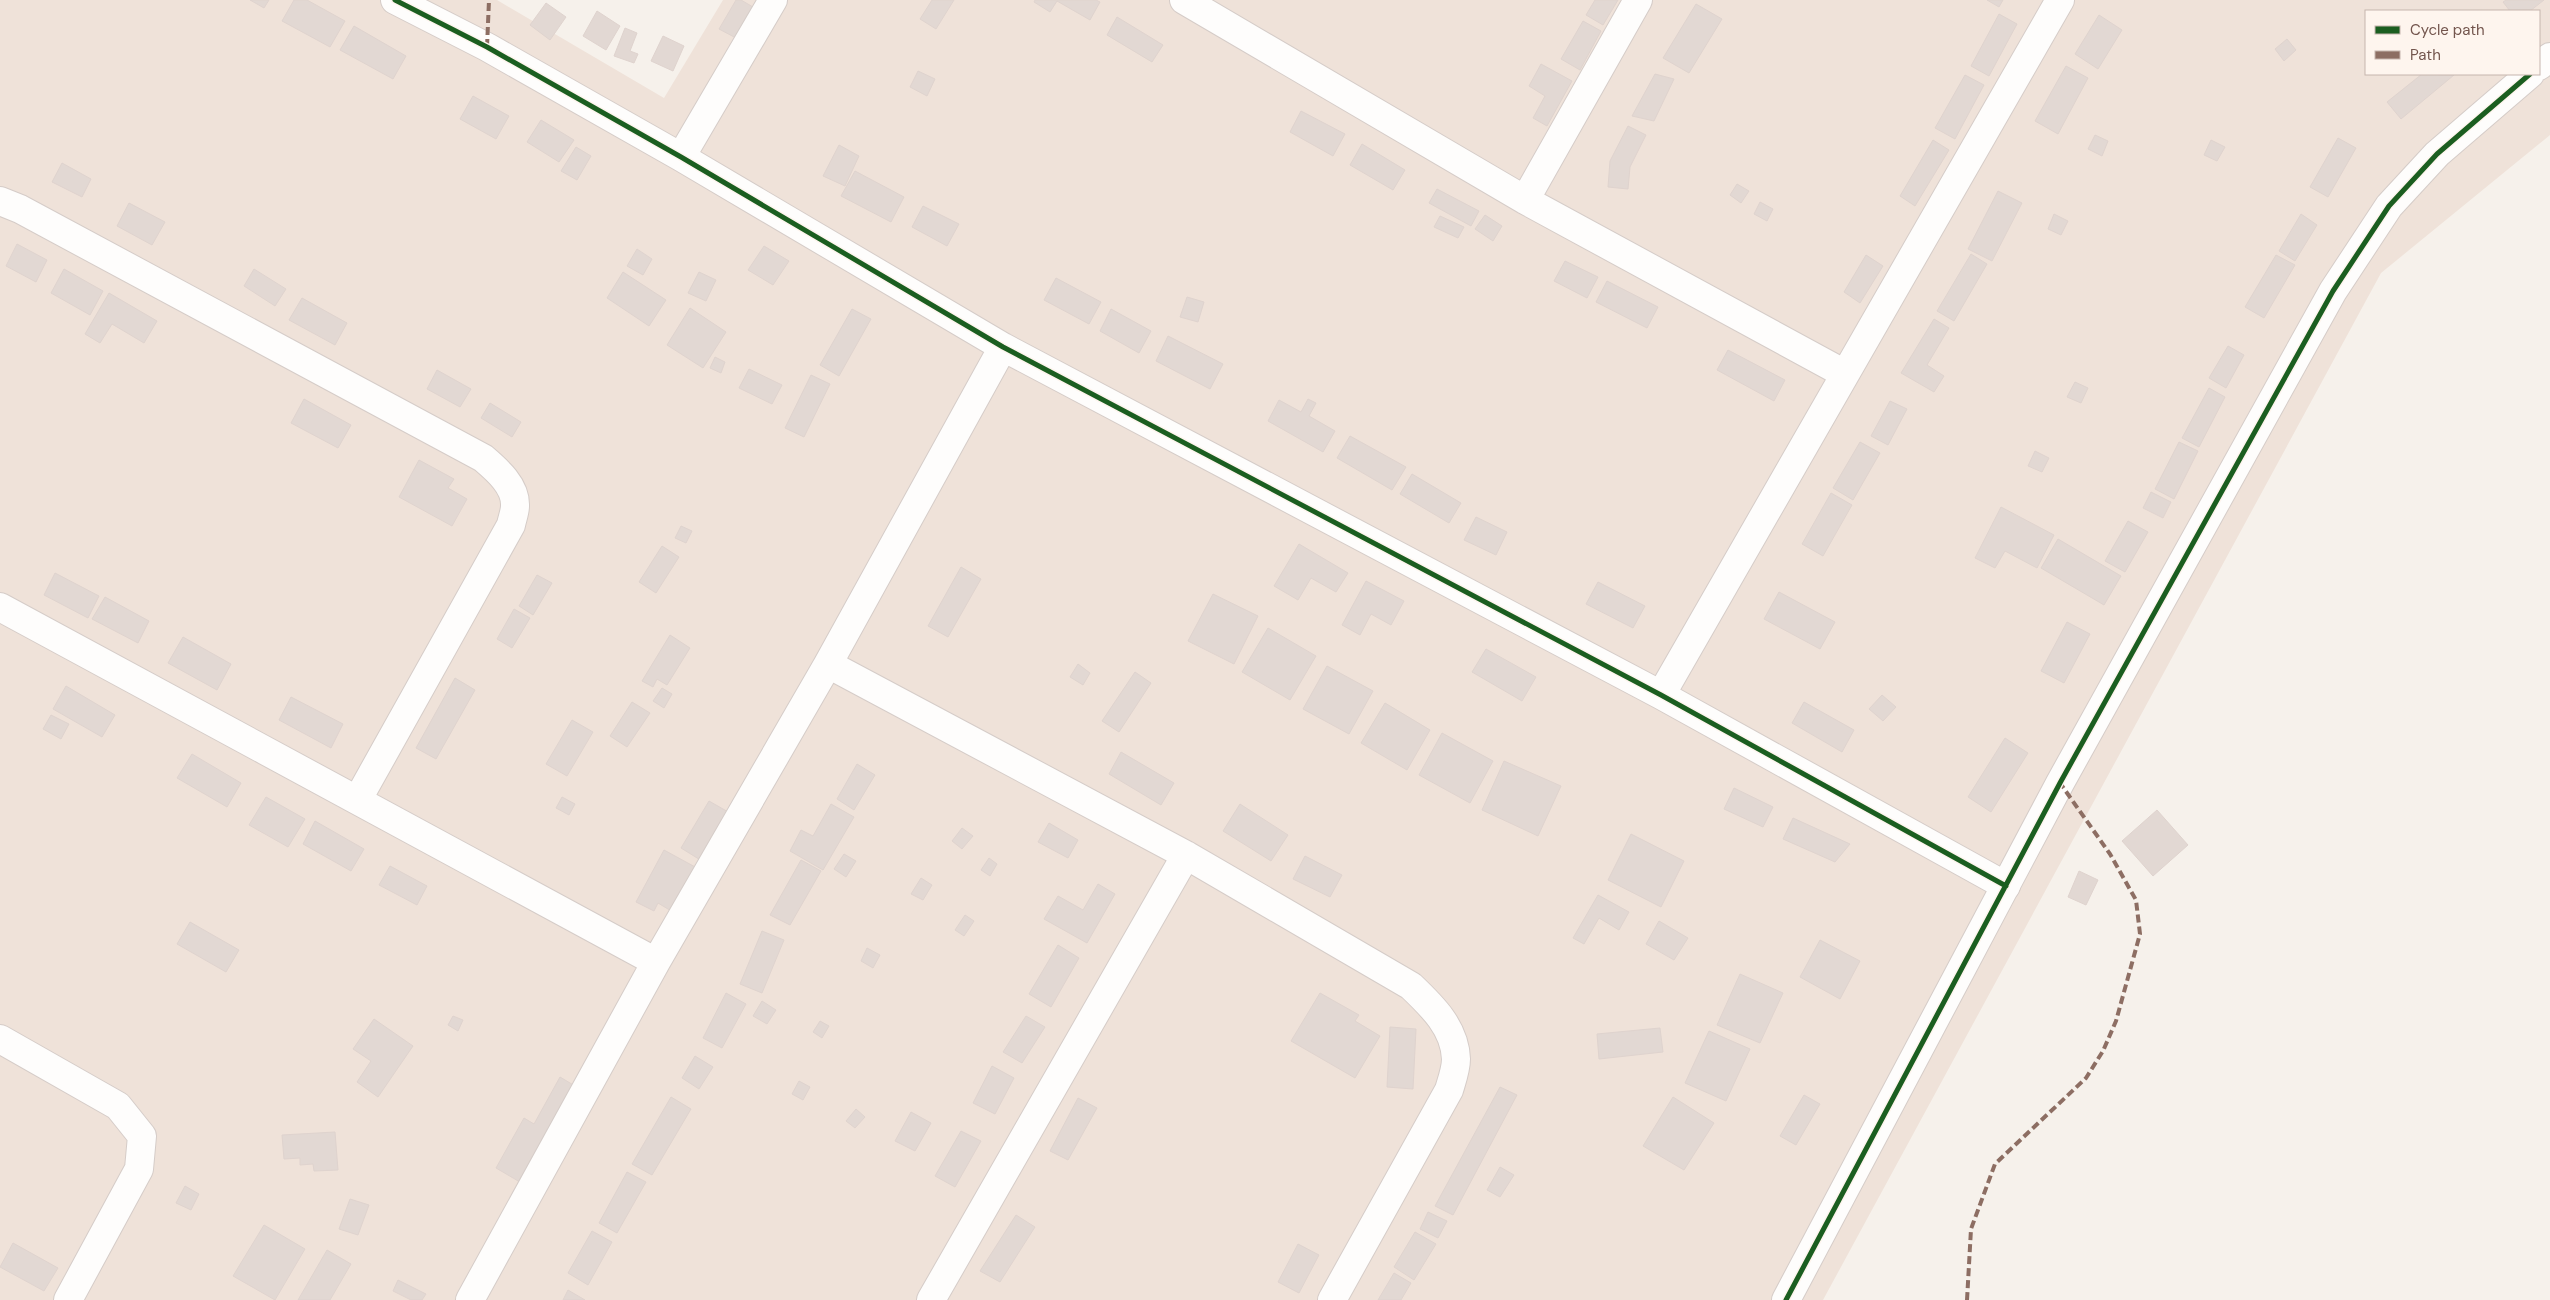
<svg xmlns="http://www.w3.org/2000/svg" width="2550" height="1300" font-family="'DM Sans',sans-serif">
	<rect width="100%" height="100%" fill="#f6f1eb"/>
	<path fill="#efe2d9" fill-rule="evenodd" d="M 0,0 L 497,0 L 664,98 L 723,0 L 2550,0 L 2550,135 L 2381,273 L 1823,1300 L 0,1300 ZM 2366,11 L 2539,11 L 2539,74 L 2366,74 Z"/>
	<path fill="#e2d8d3" stroke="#dfd3ce" d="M 250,0 L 269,0 L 264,8 Z
		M 294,0 L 307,0 L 345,21 L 330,47 L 282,21 Z
		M 736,0 L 741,0 L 753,7 L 736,38 L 719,29 Z
		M 932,0 L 954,0 L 936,29 L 920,19 Z
		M 1035,0 L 1096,0 L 1100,2 L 1090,20 L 1057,1 L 1050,12 L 1034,2 Z
		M 1595,0 L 1618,0 L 1603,25 L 1586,15 Z
		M 1987,0 L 2003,0 L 1999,7 Z
		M 2506,0 L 2544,0 L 2530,11 L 2510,11 L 2503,2 Z
		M 546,3 L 566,17 L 550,40 L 530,25 Z
		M 1696,4 L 1722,19 L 1689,73 L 1663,58 Z
		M 597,11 L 620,26 L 606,50 L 583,36 Z
		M 1999,14 L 2017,24 L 1989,76 L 1971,66 Z
		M 2099,15 L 2122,30 L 2098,69 L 2075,54 Z
		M 1117,17 L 1163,45 L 1152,62 L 1107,35 Z
		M 1583,21 L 1601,31 L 1580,70 L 1561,59 Z
		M 354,26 L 406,56 L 393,79 L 340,50 Z
		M 625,28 L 637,33 L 630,51 L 638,54 L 634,63 L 614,56 Z
		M 663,36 L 684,46 L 673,71 L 651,61 Z
		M 2287,39 L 2296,50 L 2284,61 L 2275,49 Z
		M 1541,64 L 1572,81 L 1547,126 L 1533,118 L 1545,96 L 1529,86 Z
		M 2066,66 L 2088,78 L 2058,134 L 2035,121 Z
		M 918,71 L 935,79 L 927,96 L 910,87 Z
		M 1655,74 L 1674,79 L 1654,121 L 1632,116 Z
		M 2422,74 L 2454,75 L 2401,119 L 2387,102 Z
		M 1965,75 L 1984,85 L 1955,139 L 1935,128 Z
		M 473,96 L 509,116 L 496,139 L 460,119 Z
		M 1301,111 L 1345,134 L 1333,156 L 1290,132 Z
		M 541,120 L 574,140 L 559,162 L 527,142 Z
		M 1628,126 L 1646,135 L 1630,167 L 1628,189 L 1608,187 L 1610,161 Z
		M 2095,135 L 2108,141 L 2102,156 L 2088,149 Z
		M 2338,138 L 2356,148 L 2328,197 L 2310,187 Z
		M 1933,140 L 1949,150 L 1915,206 L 1900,196 Z
		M 2211,140 L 2225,147 L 2217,161 L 2204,155 Z
		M 1362,144 L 1405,170 L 1393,190 L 1350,165 Z
		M 839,145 L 859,156 L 845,186 L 823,176 Z
		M 576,147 L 591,156 L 577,180 L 561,171 Z
		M 62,163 L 91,179 L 82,197 L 52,182 Z
		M 855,171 L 904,197 L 891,222 L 841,196 Z
		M 1737,184 L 1749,191 L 1741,203 L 1730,195 Z
		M 1437,189 L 1479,211 L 1471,226 L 1429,203 Z
		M 1998,191 L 2022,203 L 1992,261 L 1968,249 Z
		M 1760,202 L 1773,209 L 1767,221 L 1754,214 Z
		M 129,203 L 165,222 L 152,245 L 117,226 Z
		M 923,206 L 959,224 L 947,246 L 912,227 Z
		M 2054,214 L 2068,221 L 2061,235 L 2048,229 Z
		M 2301,214 L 2317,225 L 2295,261 L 2279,251 Z
		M 1485,215 L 1502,226 L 1493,241 L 1475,229 Z
		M 1440,216 L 1464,227 L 1458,238 L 1434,227 Z
		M 17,244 L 47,260 L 36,282 L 6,266 Z
		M 764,246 L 789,261 L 773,285 L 748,270 Z
		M 637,249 L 652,259 L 643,275 L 627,266 Z
		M 1971,254 L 1987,264 L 1954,321 L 1937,311 Z
		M 1866,255 L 1883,266 L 1860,303 L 1844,292 Z
		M 2276,255 L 2295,265 L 2264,318 L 2245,307 Z
		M 1565,261 L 1598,277 L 1587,298 L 1554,281 Z
		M 64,269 L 103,291 L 90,315 L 51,293 Z
		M 254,269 L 286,289 L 275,306 L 244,286 Z
		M 623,272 L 666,300 L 649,326 L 607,298 Z
		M 699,272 L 716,280 L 706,301 L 688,293 Z
		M 1056,278 L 1101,302 L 1089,324 L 1044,300 Z
		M 1607,281 L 1658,307 L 1647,328 L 1596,302 Z
		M 109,293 L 157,321 L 144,343 L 112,324 L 100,343 L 85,334 Z
		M 1187,297 L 1204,302 L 1198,322 L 1180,317 Z
		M 302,298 L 347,323 L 335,345 L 289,320 Z
		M 690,308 L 726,332 L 703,368 L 667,345 Z
		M 852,309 L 871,319 L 839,376 L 820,365 Z
		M 1111,309 L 1151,331 L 1139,353 L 1100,331 Z
		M 1934,319 L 1949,328 L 1927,365 L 1944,376 L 1934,392 L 1901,373 Z
		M 1168,336 L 1223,364 L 1210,389 L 1156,361 Z
		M 2228,346 L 2244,355 L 2226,388 L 2209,378 Z
		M 1728,350 L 1785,380 L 1774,401 L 1717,370 Z
		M 715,357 L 725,362 L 721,373 L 710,368 Z
		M 749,369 L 782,385 L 772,404 L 739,388 Z
		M 437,370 L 471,389 L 460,407 L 427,389 Z
		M 811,375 L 830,384 L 804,437 L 785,428 Z
		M 2075,382 L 2088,388 L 2081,403 L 2067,397 Z
		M 2209,388 L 2225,397 L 2199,447 L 2182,438 Z
		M 304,399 L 351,425 L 338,448 L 291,423 Z
		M 1308,399 L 1316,403 L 1309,416 L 1335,431 L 1323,452 L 1268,421 L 1279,400 L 1301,412 Z
		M 1890,401 L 1907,409 L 1888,445 L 1871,436 Z
		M 490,403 L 521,422 L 512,437 L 481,418 Z
		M 1350,436 L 1406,467 L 1392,490 L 1337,458 Z
		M 1860,442 L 1880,453 L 1853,500 L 1833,488 Z
		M 2179,442 L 2198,451 L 2174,499 L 2155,489 Z
		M 2035,451 L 2049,458 L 2042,472 L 2028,466 Z
		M 419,460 L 454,479 L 448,488 L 467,499 L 452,526 L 399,497 Z
		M 1412,474 L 1461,503 L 1449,523 L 1400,494 Z
		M 2151,492 L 2171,502 L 2163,518 L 2143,508 Z
		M 1831,493 L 1852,505 L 1823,556 L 1802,544 Z
		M 2001,507 L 2054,535 L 2037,568 L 2005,551 L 1995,568 L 1975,558 Z
		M 1476,517 L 1507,532 L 1496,555 L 1464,540 Z
		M 2128,521 L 2148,532 L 2125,572 L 2105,561 Z
		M 681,526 L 692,531 L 686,543 L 675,538 Z
		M 2058,539 L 2121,576 L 2104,605 L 2041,568 Z
		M 1299,544 L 1348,573 L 1336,592 L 1311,578 L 1298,600 L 1274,586 Z
		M 662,546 L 679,557 L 656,593 L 639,582 Z
		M 961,567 L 981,579 L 948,637 L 928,626 Z
		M 55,573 L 99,596 L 88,618 L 44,595 Z
		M 537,575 L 552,583 L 533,615 L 519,606 Z
		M 1366,581 L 1404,601 L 1391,625 L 1371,614 L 1360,635 L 1342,625 Z
		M 1598,582 L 1645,606 L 1633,628 L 1586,604 Z
		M 1779,592 L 1835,622 L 1820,649 L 1764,619 Z
		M 1213,594 L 1258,616 L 1234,664 L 1188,641 Z
		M 105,597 L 149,621 L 138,643 L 92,619 Z
		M 514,609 L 530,618 L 512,648 L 497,639 Z
		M 2067,622 L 2090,634 L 2064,683 L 2041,671 Z
		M 1268,628 L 1316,656 L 1290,700 L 1242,672 Z
		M 670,635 L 690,648 L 667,685 L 657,679 L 653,687 L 642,681 Z
		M 183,637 L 231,664 L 217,690 L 168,663 Z
		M 1486,649 L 1536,677 L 1522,701 L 1472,672 Z
		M 1078,664 L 1090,673 L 1083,685 L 1070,677 Z
		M 1327,666 L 1373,691 L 1349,734 L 1303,709 Z
		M 1135,672 L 1151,683 L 1119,732 L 1102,721 Z
		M 455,678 L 475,690 L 436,759 L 416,748 Z
		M 66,686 L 115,715 L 102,737 L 53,709 Z
		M 662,688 L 672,694 L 664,708 L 653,701 Z
		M 1882,695 L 1896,707 L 1883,721 L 1869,709 Z
		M 291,697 L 343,724 L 331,748 L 279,720 Z
		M 632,702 L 650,713 L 627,747 L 610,736 Z
		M 1804,702 L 1854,730 L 1842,752 L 1792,723 Z
		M 1385,703 L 1430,730 L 1407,770 L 1361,743 Z
		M 51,715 L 69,724 L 61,739 L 43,729 Z
		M 572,720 L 593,732 L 567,776 L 546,764 Z
		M 1442,733 L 1493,761 L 1470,803 L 1419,775 Z
		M 2005,738 L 2028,753 L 1991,812 L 1968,797 Z
		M 1121,752 L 1174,783 L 1161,805 L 1109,774 Z
		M 192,754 L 241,783 L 227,807 L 177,778 Z
		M 1504,761 L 1561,786 L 1538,836 L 1482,810 Z
		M 857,764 L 875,775 L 854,810 L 837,799 Z
		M 1734,788 L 1773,807 L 1763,827 L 1724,809 Z
		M 266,797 L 305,819 L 288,847 L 249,825 Z
		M 562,797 L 575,804 L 569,815 L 556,808 Z
		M 709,801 L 730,813 L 702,861 L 681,848 Z
		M 831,804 L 854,817 L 823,870 L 790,851 L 801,830 L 813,836 Z
		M 1240,804 L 1288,835 L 1271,861 L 1223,831 Z
		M 2157,810 L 2188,845 L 2153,876 L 2122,841 Z
		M 1793,818 L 1850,844 L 1835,862 L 1783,839 Z
		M 315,821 L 364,849 L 351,871 L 303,844 Z
		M 1049,823 L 1078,840 L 1068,858 L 1038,842 Z
		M 962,828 L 973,836 L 962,849 L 952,841 Z
		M 1631,834 L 1684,861 L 1661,907 L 1608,880 Z
		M 664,850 L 697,868 L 673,912 L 658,903 L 654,911 L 636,902 Z
		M 844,854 L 856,861 L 846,877 L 834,869 Z
		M 1305,856 L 1342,875 L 1330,897 L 1293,879 Z
		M 989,858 L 997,864 L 990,876 L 981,870 Z
		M 801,860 L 821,871 L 790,925 L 770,915 Z
		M 390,866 L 427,886 L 417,905 L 379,885 Z
		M 2079,871 L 2098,880 L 2086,905 L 2068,897 Z
		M 921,878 L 932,885 L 923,900 L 911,894 Z
		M 1098,884 L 1115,894 L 1087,943 L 1044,919 L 1058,896 L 1083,910 Z
		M 1598,895 L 1629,912 L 1619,930 L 1599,918 L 1584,944 L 1573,938 Z
		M 965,915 L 974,921 L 964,936 L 955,930 Z
		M 1659,921 L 1688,938 L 1674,960 L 1646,944 Z
		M 190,922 L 239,950 L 226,972 L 177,944 Z
		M 762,931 L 784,940 L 762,993 L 740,984 Z
		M 1820,940 L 1860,961 L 1840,999 L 1800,977 Z
		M 1058,945 L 1079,958 L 1051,1007 L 1029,994 Z
		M 867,948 L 880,955 L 873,968 L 861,961 Z
		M 1740,974 L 1783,993 L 1760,1043 L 1717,1025 Z
		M 726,993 L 746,1004 L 722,1048 L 703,1038 Z
		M 1320,993 L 1359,1015 L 1355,1021 L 1380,1036 L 1355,1078 L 1291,1041 Z
		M 762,1001 L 776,1010 L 767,1024 L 753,1016 Z
		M 453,1016 L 463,1020 L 458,1031 L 448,1025 Z
		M 1026,1016 L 1045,1027 L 1022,1063 L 1003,1052 Z
		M 374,1019 L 413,1046 L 378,1097 L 357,1082 L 371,1061 L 353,1049 Z
		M 820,1021 L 829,1026 L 822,1038 L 813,1032 Z
		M 1390,1027 L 1416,1029 L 1413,1089 L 1387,1087 Z
		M 1660,1028 L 1663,1052 L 1599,1059 L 1597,1034 Z
		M 1709,1031 L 1750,1049 L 1726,1101 L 1685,1083 Z
		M 695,1056 L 713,1067 L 699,1089 L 682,1078 Z
		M 992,1066 L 1014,1078 L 995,1114 L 973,1103 Z
		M 560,1077 L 580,1089 L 525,1185 L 496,1168 L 524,1118 L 534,1124 Z
		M 799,1081 L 810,1087 L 803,1100 L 792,1094 Z
		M 1500,1087 L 1517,1095 L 1453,1215 L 1435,1206 Z
		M 1804,1095 L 1820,1104 L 1796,1145 L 1780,1136 Z
		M 671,1097 L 691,1109 L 652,1175 L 632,1164 Z
		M 1673,1097 L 1714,1123 L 1684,1170 L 1643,1146 Z
		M 1078,1098 L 1097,1108 L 1068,1160 L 1050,1151 Z
		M 856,1109 L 865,1117 L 855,1128 L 846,1121 Z
		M 911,1112 L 931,1123 L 915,1151 L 895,1141 Z
		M 961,1131 L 981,1141 L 955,1187 L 935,1176 Z
		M 335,1132 L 338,1170 L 314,1171 L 313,1164 L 300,1165 L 300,1158 L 284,1159 L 282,1135 Z
		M 1500,1167 L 1514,1175 L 1500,1197 L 1487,1190 Z
		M 627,1172 L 646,1182 L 617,1233 L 599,1223 Z
		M 185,1186 L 199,1194 L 191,1210 L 176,1203 Z
		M 350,1199 L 369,1205 L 358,1235 L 339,1229 Z
		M 1428,1212 L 1447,1221 L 1438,1238 L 1420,1229 Z
		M 1016,1215 L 1035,1227 L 1000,1282 L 980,1271 Z
		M 264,1225 L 305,1249 L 275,1300 L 233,1276 Z
		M 592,1231 L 612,1242 L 588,1285 L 568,1273 Z
		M 1415,1232 L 1436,1244 L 1414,1280 L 1394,1267 Z
		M 13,1243 L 58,1268 L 44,1291 L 0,1267 Z
		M 1298,1244 L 1319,1255 L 1299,1293 L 1278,1282 Z
		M 327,1250 L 351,1264 L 330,1300 L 298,1300 Z
		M 1394,1273 L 1411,1283 L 1401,1300 L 1378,1300 Z
		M 398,1280 L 426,1294 L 422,1300 L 411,1300 L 393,1291 Z
		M 568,1290 L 585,1300 L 563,1300 Z"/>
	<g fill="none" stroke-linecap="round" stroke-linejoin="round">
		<defs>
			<path id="minor" d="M 395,0 L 487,47 L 681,157 L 1003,347 L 1661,695 L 2006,886
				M 1184,0 L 1525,200 L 1845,374
				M 681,157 L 773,0
				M 1525,200 L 1638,0
				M 0,201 L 20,209 L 483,458 C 497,470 516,486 515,506 C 515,512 512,519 511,525 L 358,799
				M 0,607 L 656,962
				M 828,664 L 1186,855 L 1411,986 C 1432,1006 1455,1028 1456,1059 C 1456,1069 1452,1080 1449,1090 L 1332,1300
				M 1661,695 L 2060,0
				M 0,1039 L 118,1106 L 142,1136 L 139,1169 L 68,1300
				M 470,1300 L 656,962 L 828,664 L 1003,347
				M 931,1300 L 1186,855"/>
			<path id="tertiary" d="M 2539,66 L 2550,57
				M 1786,1300 L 2060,783 L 2333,291 L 2389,206 L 2437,154 L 2530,74"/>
		</defs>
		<use href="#minor" stroke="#d5ccc8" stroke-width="30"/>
		<use href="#tertiary" stroke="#d5ccc8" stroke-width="30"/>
		<use href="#minor" stroke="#fefdfc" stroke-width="28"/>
		<use href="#tertiary" stroke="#fefdfc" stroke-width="28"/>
		<path stroke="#8d6e63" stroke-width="4" stroke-dasharray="8 4" stroke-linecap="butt" d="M 487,47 L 489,0
			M 1967,1300 L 1971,1229 L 1995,1164 L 2086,1078 L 2103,1051 L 2116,1021 L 2140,934 L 2136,900 L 2110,854 L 2060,783"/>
		<defs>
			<path id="cycleway" d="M 395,0 L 487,47 L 681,157 L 1003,347 L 1661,695 L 2006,886
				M 1786,1300 L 2060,783 L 2333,291 L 2389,206 L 2437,154 L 2530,74"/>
		</defs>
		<use href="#cycleway" stroke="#fef5ee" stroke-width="8"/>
		<use href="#cycleway" stroke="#1b5e20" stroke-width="5"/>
	</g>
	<rect x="2365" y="10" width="175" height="65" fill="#fef5ee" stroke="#c6b5ae"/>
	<rect x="2375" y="26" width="25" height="8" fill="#1b5e20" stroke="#c6b5ae"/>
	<text x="2410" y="35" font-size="15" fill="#73554d">Cycle path</text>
	<rect x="2375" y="51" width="25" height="8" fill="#8d6e63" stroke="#c6b5ae"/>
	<text x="2410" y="60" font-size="15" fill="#73554d">Path</text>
</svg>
